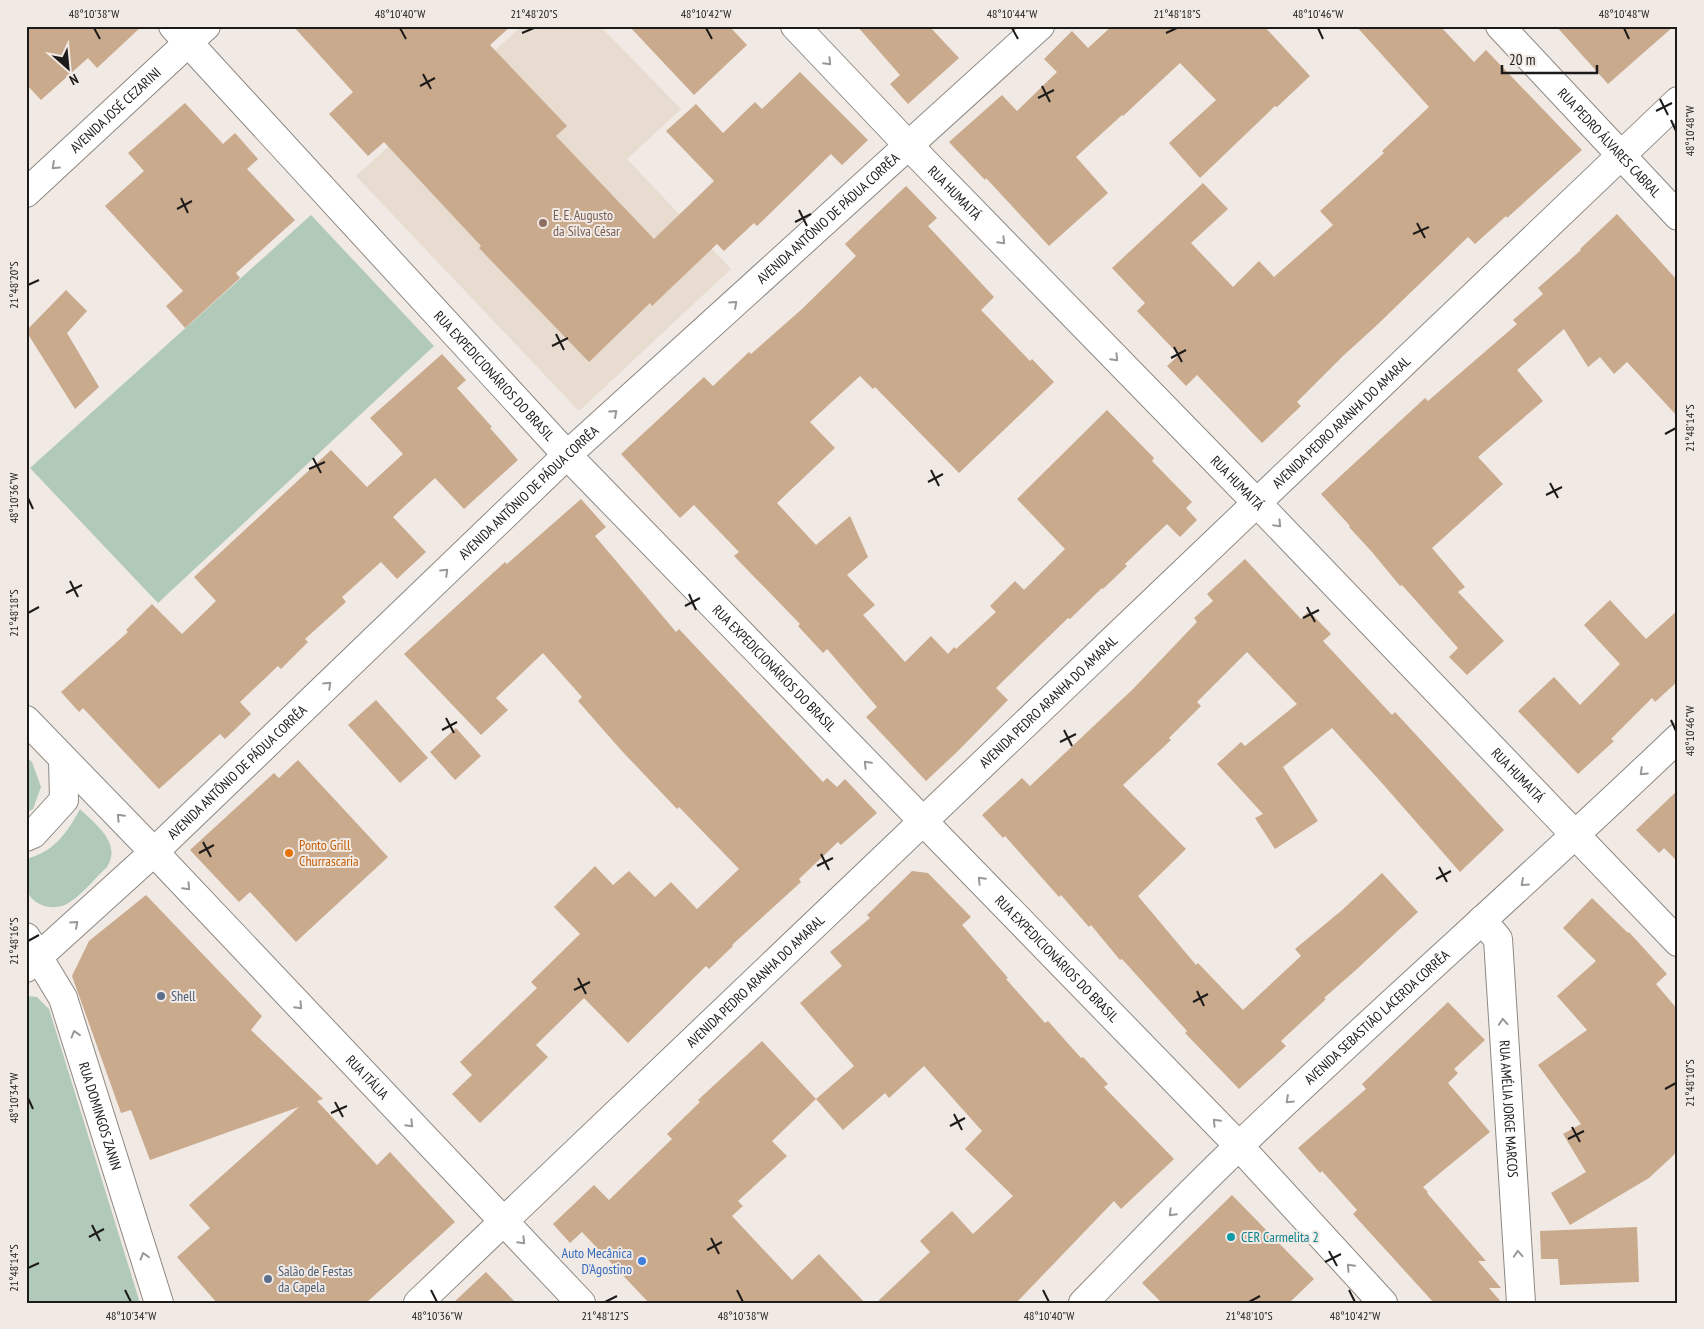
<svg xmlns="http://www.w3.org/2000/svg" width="1704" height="1329" font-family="'PT Sans Narrow',sans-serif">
	<rect width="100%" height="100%" fill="#f0e9e4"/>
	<path fill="#e8dbd0" d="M 522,26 L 600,26 L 681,109 L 627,159 L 731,269 L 579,411 L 356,176 Z"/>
	<path fill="#b0c9b8" d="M 311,215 L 434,346 L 158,603 L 30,468 Z
		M 26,757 L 32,762 L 41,787 L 33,809 L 26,813 Z
		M 80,809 C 96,825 122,843 107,867 C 95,878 84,893 70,902 C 55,913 29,906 26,886 C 25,878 26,868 26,859 C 54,852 67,833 80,809 Z
		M 26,996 L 37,997 L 49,1009 L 140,1303 L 26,1303 Z"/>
	<path fill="#caaa8d" d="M 26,26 L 142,26 L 97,68 L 88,58 L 41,100 L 26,84 Z
		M 293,26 L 511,26 L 490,45 L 567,126 L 556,136 L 654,239 L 714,181 L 666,131 L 696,104 L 723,133 L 755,102 L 762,109 L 800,72 L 868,140 L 842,165 L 831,154 L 757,226 L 754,223 L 724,251 L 717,244 L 652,306 L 650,303 L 589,362 L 479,248 L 481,246 L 384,142 L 368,156 L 329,114 L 353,92 Z
		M 629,26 L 729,26 L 747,45 L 694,95 Z
		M 857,26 L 929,26 L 959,58 L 908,104 L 890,84 L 900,75 Z
		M 1112,26 L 1264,26 L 1310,76 L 1277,107 L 1275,106 L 1200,178 L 1169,143 L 1216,100 L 1180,63 L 1123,116 L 1122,115 L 1076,157 L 1108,193 L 1049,246 L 986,178 L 985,180 L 949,142 L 1002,95 L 1017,111 L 1057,72 L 1044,59 L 1072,31 L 1088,48 Z
		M 1356,26 L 1440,26 L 1474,62 L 1486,50 L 1582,150 L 1507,218 L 1506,216 L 1475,244 L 1468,237 L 1377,325 L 1343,356 L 1297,402 L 1301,406 L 1262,443 L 1197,375 L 1186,386 L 1167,366 L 1179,355 L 1137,311 L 1145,303 L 1112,268 L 1203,183 L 1228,209 L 1191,243 L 1233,287 L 1259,261 L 1274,277 L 1333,225 L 1320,211 L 1384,153 L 1382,151 L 1429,107 Z
		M 1556,26 L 1674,26 L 1608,84 Z
		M 185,103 L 223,144 L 235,133 L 258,159 L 247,169 L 295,220 L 236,273 L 240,278 L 185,328 L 166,306 L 183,291 L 105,206 L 144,171 L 128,153 Z
		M 906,186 L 937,218 L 928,226 L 994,297 L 981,310 L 1030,361 L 1032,359 L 1054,382 L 959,473 L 875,387 L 873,389 L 860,376 L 810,422 L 835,448 L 777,503 L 816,545 L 850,516 L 868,557 L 847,575 L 875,605 L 863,615 L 905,662 L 931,636 L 948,654 L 954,647 L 956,649 L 996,612 L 990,606 L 1015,581 L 1024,590 L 1065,549 L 1017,499 L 1107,410 L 1154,458 L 1152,461 L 1192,502 L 1186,508 L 1197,520 L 1180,537 L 1167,524 L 1125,564 L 1127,566 L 1103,589 L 1102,588 L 1070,619 L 1068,618 L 996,688 L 1008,700 L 958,751 L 926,781 L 866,717 L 877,707 L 827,649 L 823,653 L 798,626 L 800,624 L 734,556 L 739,552 L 694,505 L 680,518 L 621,454 L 704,377 L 713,386 L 749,352 L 751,354 L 802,309 L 856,256 L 845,244 Z
		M 1617,214 L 1678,281 L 1678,417 L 1627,362 L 1614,374 L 1600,357 L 1588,367 L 1564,329 L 1517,370 L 1543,401 L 1478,457 L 1503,484 L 1432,548 L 1465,587 L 1458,592 L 1504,641 L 1467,675 L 1449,657 L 1458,648 L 1402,585 L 1400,586 L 1372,552 L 1349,527 L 1350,526 L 1321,494 L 1425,398 L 1428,401 L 1517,324 L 1513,320 L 1543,294 L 1538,288 L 1581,250 L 1580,249 Z
		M 66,290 L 87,311 L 67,333 L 99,387 L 75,409 L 26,331 Z
		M 442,354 L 466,380 L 457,388 L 492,427 L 490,428 L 518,460 L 464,509 L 435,478 L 393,517 L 426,552 L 397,579 L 381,562 L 342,597 L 346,602 L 305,639 L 308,642 L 281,669 L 278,666 L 240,702 L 251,714 L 225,739 L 220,734 L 159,789 L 83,708 L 79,712 L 61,692 L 128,632 L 126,630 L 152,604 L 182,634 L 216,601 L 194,577 L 331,450 L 367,487 L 403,454 L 370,418 Z
		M 581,499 L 606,527 L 595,536 L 676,632 L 679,629 L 823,782 L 827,778 L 837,787 L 845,779 L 877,813 L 841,845 L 838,842 L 799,879 L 801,882 L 732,945 L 733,946 L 709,969 L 706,966 L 628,1043 L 584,998 L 536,1045 L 548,1057 L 480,1123 L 452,1094 L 472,1075 L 460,1062 L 537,988 L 531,982 L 580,934 L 554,907 L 595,866 L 613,885 L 629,871 L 655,897 L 671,882 L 697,909 L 739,869 L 679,807 L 677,809 L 621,750 L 578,701 L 582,697 L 543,653 L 496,698 L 508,710 L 481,735 L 404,654 L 505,562 L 507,564 Z
		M 1245,559 L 1301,619 L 1309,611 L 1331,634 L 1323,641 L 1392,715 L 1395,712 L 1504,830 L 1460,872 L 1381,782 L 1332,728 L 1283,767 L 1318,821 L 1275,849 L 1255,818 L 1263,814 L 1217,764 L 1241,742 L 1245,746 L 1297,704 L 1247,652 L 1197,702 L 1201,706 L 1169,738 L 1171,740 L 1123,785 L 1186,849 L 1138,896 L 1196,965 L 1198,963 L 1243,1010 L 1301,956 L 1295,949 L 1341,911 L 1382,873 L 1418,912 L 1357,969 L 1324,998 L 1326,999 L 1281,1041 L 1286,1046 L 1239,1089 L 1185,1033 L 1187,1031 L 1122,959 L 1120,960 L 1091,925 L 1089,927 L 1061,895 L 1059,897 L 1005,836 L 1003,838 L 982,815 L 1022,778 L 1030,786 L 1133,689 L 1197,622 L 1194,618 L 1213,601 L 1207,594 Z
		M 1610,600 L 1646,639 L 1678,610 L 1678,681 L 1655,702 L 1652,698 L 1611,739 L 1614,741 L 1578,774 L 1518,711 L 1554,677 L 1580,705 L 1620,664 L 1584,625 Z
		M 376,700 L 428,758 L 400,783 L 348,725 Z
		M 456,728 L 481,756 L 455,780 L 430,752 Z
		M 298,760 L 388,857 L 296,942 L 250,892 L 239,902 L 190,850 L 274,773 L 279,778 Z
		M 1678,790 L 1678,862 L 1664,848 L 1659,853 L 1636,830 Z
		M 912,871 L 928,873 L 971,917 L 962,925 L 1008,978 L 1006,979 L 1045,1023 L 1048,1021 L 1081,1058 L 1083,1057 L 1108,1084 L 1104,1087 L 1174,1159 L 1121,1209 L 1114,1201 L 1016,1303 L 876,1303 L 930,1252 L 920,1241 L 952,1211 L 973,1234 L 1013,1196 L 965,1149 L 982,1131 L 924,1066 L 889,1098 L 885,1093 L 843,1130 L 816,1099 L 854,1066 L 800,1003 L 842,966 L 830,952 L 870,918 L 867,915 Z
		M 146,895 L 262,1016 L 251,1030 L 323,1099 L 317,1101 L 377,1165 L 390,1152 L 455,1222 L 366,1303 L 217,1303 L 177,1257 L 210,1228 L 189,1205 L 299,1107 L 150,1160 L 131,1110 L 121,1113 L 72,976 L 89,941 Z
		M 1592,898 L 1628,933 L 1629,932 L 1667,974 L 1656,984 L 1678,1010 L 1678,1151 L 1649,1178 L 1570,1225 L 1551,1193 L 1586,1172 L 1563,1134 L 1581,1124 L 1538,1065 L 1587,1030 L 1557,996 L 1596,961 L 1563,928 Z
		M 1448,1002 L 1485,1040 L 1454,1069 L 1458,1073 L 1448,1083 L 1490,1132 L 1423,1187 L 1428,1192 L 1427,1193 L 1486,1261 L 1478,1261 L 1501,1288 L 1489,1288 L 1502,1303 L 1434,1303 L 1353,1214 L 1357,1210 L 1322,1171 L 1320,1173 L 1298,1148 L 1366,1089 L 1362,1084 Z
		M 762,1041 L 816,1099 L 772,1141 L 787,1156 L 738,1201 L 743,1206 L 732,1216 L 792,1280 L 819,1254 L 865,1303 L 649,1303 L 582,1232 L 570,1243 L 553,1224 L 594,1185 L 609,1200 L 672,1139 L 667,1134 L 700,1102 L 698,1100 Z
		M 1232,1195 L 1314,1279 L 1289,1303 L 1162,1303 L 1142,1283 Z
		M 1637,1227 L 1639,1282 L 1560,1285 L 1558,1259 L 1541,1259 L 1540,1231 Z
		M 486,1272 L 516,1303 L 453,1303 Z"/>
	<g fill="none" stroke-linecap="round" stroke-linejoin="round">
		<defs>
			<g id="minor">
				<path id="s1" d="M 173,26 L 567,455 L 1239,1146 L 1383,1303"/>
				<path id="s2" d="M 795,26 L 909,146 L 1256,502 L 1678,942"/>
				<path id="s3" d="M 1500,26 L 1678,216"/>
				<path id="s4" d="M 26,193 L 206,26"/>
				<path id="s5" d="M 26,720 L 154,852 L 581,1303"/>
				<path d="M 26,837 L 33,834 L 64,800 L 63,759"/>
				<path id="s6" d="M 1482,920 L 1498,939 L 1521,1303"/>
				<path id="s7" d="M 26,937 L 63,998 L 159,1303"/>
				<path id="s8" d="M 26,968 L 154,852 L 567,455 L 1040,26"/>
				<path id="s9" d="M 418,1303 L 1678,101"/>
				<path id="s10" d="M 1083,1303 C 1135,1250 1186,1196 1240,1145 C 1384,1007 1534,876 1678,738"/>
			</g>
		</defs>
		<use href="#minor" stroke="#8e8883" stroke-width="30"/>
		<use href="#minor" stroke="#fff" stroke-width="28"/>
	</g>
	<defs><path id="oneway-chevron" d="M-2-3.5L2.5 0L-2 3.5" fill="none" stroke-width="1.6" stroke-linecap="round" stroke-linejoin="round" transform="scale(1.25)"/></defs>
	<g stroke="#999898">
		<use href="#oneway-chevron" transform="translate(828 62) rotate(46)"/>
		<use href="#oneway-chevron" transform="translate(55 166) rotate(137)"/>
		<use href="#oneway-chevron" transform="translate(1002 241) rotate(46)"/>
		<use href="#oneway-chevron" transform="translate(734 304) rotate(-42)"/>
		<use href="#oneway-chevron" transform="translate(1115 358) rotate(46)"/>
		<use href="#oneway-chevron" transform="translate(614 413) rotate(-42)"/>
		<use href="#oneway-chevron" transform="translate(1278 524) rotate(46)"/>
		<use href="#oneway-chevron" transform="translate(445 572) rotate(-44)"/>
		<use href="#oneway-chevron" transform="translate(328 685) rotate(-44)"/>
		<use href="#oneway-chevron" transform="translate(867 764) rotate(-134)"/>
		<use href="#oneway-chevron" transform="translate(1643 772) rotate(136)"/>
		<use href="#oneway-chevron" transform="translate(120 817) rotate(-134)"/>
		<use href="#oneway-chevron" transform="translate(981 880) rotate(-134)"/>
		<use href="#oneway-chevron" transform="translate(1524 883) rotate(138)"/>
		<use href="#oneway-chevron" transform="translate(187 887) rotate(47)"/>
		<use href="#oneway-chevron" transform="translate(75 924) rotate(-42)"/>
		<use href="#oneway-chevron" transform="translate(299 1006) rotate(47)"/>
		<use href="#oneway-chevron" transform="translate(1503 1022) rotate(-94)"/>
		<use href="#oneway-chevron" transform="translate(75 1034) rotate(-107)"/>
		<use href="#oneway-chevron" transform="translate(1289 1100) rotate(137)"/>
		<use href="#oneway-chevron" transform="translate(1216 1122) rotate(-134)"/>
		<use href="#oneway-chevron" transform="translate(410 1124) rotate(46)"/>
		<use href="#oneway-chevron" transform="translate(1172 1213) rotate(135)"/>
		<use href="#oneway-chevron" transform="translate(522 1241) rotate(46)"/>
		<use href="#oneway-chevron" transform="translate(1518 1254) rotate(-94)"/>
		<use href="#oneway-chevron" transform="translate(144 1256) rotate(-107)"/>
		<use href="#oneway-chevron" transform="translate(1350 1267) rotate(-133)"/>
	</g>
	<path fill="none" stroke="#1d1b19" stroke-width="2" d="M 94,28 L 100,39M 400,28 L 406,39M 706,28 L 712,39M 1012,28 L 1018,39M 1318,28 L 1323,39M 1624,28 L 1629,39M 522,33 L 534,28M 1166,33 L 1177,28M 423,74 L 431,89M 420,86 L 435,78M 1042,86 L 1050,102M 1038,98 L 1054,90M 1660,99 L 1668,115M 1656,111 L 1672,103M 1671,120 L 1676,131M 181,198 L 188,213M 177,209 L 192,201M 799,210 L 807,226M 795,222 L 811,214M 1417,223 L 1425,238M 1413,234 L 1429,227M 28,285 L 39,280M 556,334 L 564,350M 552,346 L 568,338M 1174,347 L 1182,362M 1171,358 L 1186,350M 1665,434 L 1676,428M 313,458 L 321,473M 309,469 L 325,462M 931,470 L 939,486M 928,482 L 943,474M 1550,483 L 1558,498M 1546,495 L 1562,487M 28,498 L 33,509M 70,581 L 78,597M 66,593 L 82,585M 689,594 L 696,610M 685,606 L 700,598M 1307,607 L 1315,622M 28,613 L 39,607M 1303,618 L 1319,610M 446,718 L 454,733M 1671,720 L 1676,731M 442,730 L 457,722M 1064,730 L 1072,746M 1060,742 L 1076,734M 203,842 L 211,857M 199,853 L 214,845M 821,854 L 829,870M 817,866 L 833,858M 1439,867 L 1447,882M 1436,879 L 1451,871M 28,941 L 39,935M 578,978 L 586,994M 574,990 L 590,982M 1197,991 L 1204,1006M 1193,1002 L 1208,994M 1665,1089 L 1676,1083M 28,1098 L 33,1109M 335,1102 L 343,1117M 331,1113 L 347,1106M 954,1114 L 962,1130M 950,1126 L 965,1118M 1572,1127 L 1580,1142M 1568,1139 L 1584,1131M 92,1225 L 100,1241M 89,1237 L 104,1229M 711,1238 L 719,1254M 707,1250 L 722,1242M 1329,1251 L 1337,1266M 1325,1262 L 1341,1254M 28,1268 L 39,1263M 125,1290 L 131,1302M 431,1290 L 437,1302M 737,1290 L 743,1302M 1043,1290 L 1049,1302M 1349,1290 L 1355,1302M 605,1302 L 617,1296M 1249,1302 L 1260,1296"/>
	<circle fill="#8d6e63" stroke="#f0e9e4" stroke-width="2" cx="543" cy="223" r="5"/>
	<circle fill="#e8710a" stroke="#f0e9e4" stroke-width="2" cx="289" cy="853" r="5"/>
	<g fill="#5c6f8a" stroke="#f0e9e4" stroke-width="2">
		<circle cx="161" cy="996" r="5"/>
		<circle cx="268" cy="1279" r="5"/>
	</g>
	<circle fill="#0f9aa8" stroke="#f0e9e4" stroke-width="2" cx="1231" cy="1237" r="5"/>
	<circle fill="#3f7fe0" stroke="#f0e9e4" stroke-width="2" cx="642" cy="1261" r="5"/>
	<g text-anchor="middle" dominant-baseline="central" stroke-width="4" stroke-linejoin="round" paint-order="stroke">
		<g font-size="14" fill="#1d1b19" stroke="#f0e9e4">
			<text stroke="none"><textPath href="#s4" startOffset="122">AVENIDA JOSÉ CEZARINI</textPath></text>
			<text stroke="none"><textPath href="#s3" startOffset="160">RUA PEDRO ÁLVARES CABRAL</textPath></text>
			<text stroke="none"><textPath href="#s2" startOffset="231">RUA HUMAITÁ</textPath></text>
			<text stroke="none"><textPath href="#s8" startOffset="1098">AVENIDA ANTÔNIO DE PÁDUA CORRÊA</textPath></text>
			<text stroke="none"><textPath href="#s1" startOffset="475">RUA EXPEDICIONÁRIOS DO BRASIL</textPath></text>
			<text stroke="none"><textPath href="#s9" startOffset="1276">AVENIDA PEDRO ARANHA DO AMARAL</textPath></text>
			<text stroke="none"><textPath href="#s2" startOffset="636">RUA HUMAITÁ</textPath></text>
			<text stroke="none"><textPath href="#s8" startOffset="692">AVENIDA ANTÔNIO DE PÁDUA CORRÊA</textPath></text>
			<text stroke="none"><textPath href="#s1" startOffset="880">RUA EXPEDICIONÁRIOS DO BRASIL</textPath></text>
			<text stroke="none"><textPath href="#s9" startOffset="871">AVENIDA PEDRO ARANHA DO AMARAL</textPath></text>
			<text stroke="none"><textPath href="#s8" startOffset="288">AVENIDA ANTÔNIO DE PÁDUA CORRÊA</textPath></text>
			<text stroke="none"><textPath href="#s2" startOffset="1041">RUA HUMAITÁ</textPath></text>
			<text stroke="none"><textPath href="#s1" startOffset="1285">RUA EXPEDICIONÁRIOS DO BRASIL</textPath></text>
			<text stroke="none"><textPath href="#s9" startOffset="466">AVENIDA PEDRO ARANHA DO AMARAL</textPath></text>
			<text stroke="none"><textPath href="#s10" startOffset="410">AVENIDA SEBASTIÃO LACERDA CORRÊA</textPath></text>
			<text stroke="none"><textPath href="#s5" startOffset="494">RUA ITÁLIA</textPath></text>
			<text stroke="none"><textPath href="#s6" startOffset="195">RUA AMÉLIA JORGE MARCOS</textPath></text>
			<text stroke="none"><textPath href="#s7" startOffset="195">RUA DOMINGOS ZANIN</textPath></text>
		</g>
		<g font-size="14" fill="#785e54" stroke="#f0e9e4" text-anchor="start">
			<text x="553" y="215">E. E. Augusto<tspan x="553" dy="16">da Silva César</tspan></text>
		</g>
		<g font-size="14" fill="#c56008" stroke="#f0e9e4" text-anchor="start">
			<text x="299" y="845">Ponto Grill<tspan x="299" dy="16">Churrascaria</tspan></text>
		</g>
		<g font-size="14" fill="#4e5e75" stroke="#f0e9e4" text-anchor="start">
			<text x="171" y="996">Shell</text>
			<text x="278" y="1271">Salão de Festas<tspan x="278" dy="16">da Capela</tspan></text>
		</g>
		<g font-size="14" fill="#0d838f" stroke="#f0e9e4" text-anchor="start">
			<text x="1241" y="1237">CER Carmelita 2</text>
		</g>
		<g font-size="14" fill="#366cbe" stroke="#f0e9e4" text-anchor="end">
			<text x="632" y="1253">Auto Mecânica<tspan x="632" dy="16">D'Agostino</tspan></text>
		</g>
	</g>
	<rect width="1704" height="1329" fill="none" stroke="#f0e9e4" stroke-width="55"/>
	<g transform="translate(68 68) rotate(153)" stroke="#f0e9e4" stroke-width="4" paint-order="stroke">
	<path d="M0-4L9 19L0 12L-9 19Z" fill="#1d1b19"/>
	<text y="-8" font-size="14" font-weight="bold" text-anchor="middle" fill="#1d1b19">N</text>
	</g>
	<path d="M1502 65v8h95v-8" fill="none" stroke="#1d1b19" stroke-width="2.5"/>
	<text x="1509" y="65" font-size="15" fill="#1d1b19" stroke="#f0e9e4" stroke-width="4" paint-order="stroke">20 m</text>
	<rect x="28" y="28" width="1648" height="1274" fill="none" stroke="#1d1b19" stroke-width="2"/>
	<g font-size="12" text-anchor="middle" fill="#1d1b19">
		<text x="94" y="18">48°10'38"W</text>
		<text x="400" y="18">48°10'40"W</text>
		<text x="534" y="18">21°48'20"S</text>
		<text x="706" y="18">48°10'42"W</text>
		<text x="1012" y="18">48°10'44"W</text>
		<text x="1177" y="18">21°48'18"S</text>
		<text x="1318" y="18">48°10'46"W</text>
		<text x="1624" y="18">48°10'48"W</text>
		<text transform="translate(1690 131) rotate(-90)" y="4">48°10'48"W</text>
		<text transform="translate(14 285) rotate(-90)" y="4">21°48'20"S</text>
		<text transform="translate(1690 428) rotate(-90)" y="4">21°48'14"S</text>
		<text transform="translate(14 498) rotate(-90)" y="4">48°10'36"W</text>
		<text transform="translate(14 613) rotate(-90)" y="4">21°48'18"S</text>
		<text transform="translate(1690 731) rotate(-90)" y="4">48°10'46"W</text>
		<text transform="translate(14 941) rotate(-90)" y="4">21°48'16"S</text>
		<text transform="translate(1690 1083) rotate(-90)" y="4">21°48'10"S</text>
		<text transform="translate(14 1098) rotate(-90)" y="4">48°10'34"W</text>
		<text transform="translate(14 1268) rotate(-90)" y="4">21°48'14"S</text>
		<text x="131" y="1320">48°10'34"W</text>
		<text x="437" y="1320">48°10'36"W</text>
		<text x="605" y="1320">21°48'12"S</text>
		<text x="743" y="1320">48°10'38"W</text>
		<text x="1049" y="1320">48°10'40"W</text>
		<text x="1249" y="1320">21°48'10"S</text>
		<text x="1355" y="1320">48°10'42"W</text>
	</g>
</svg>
